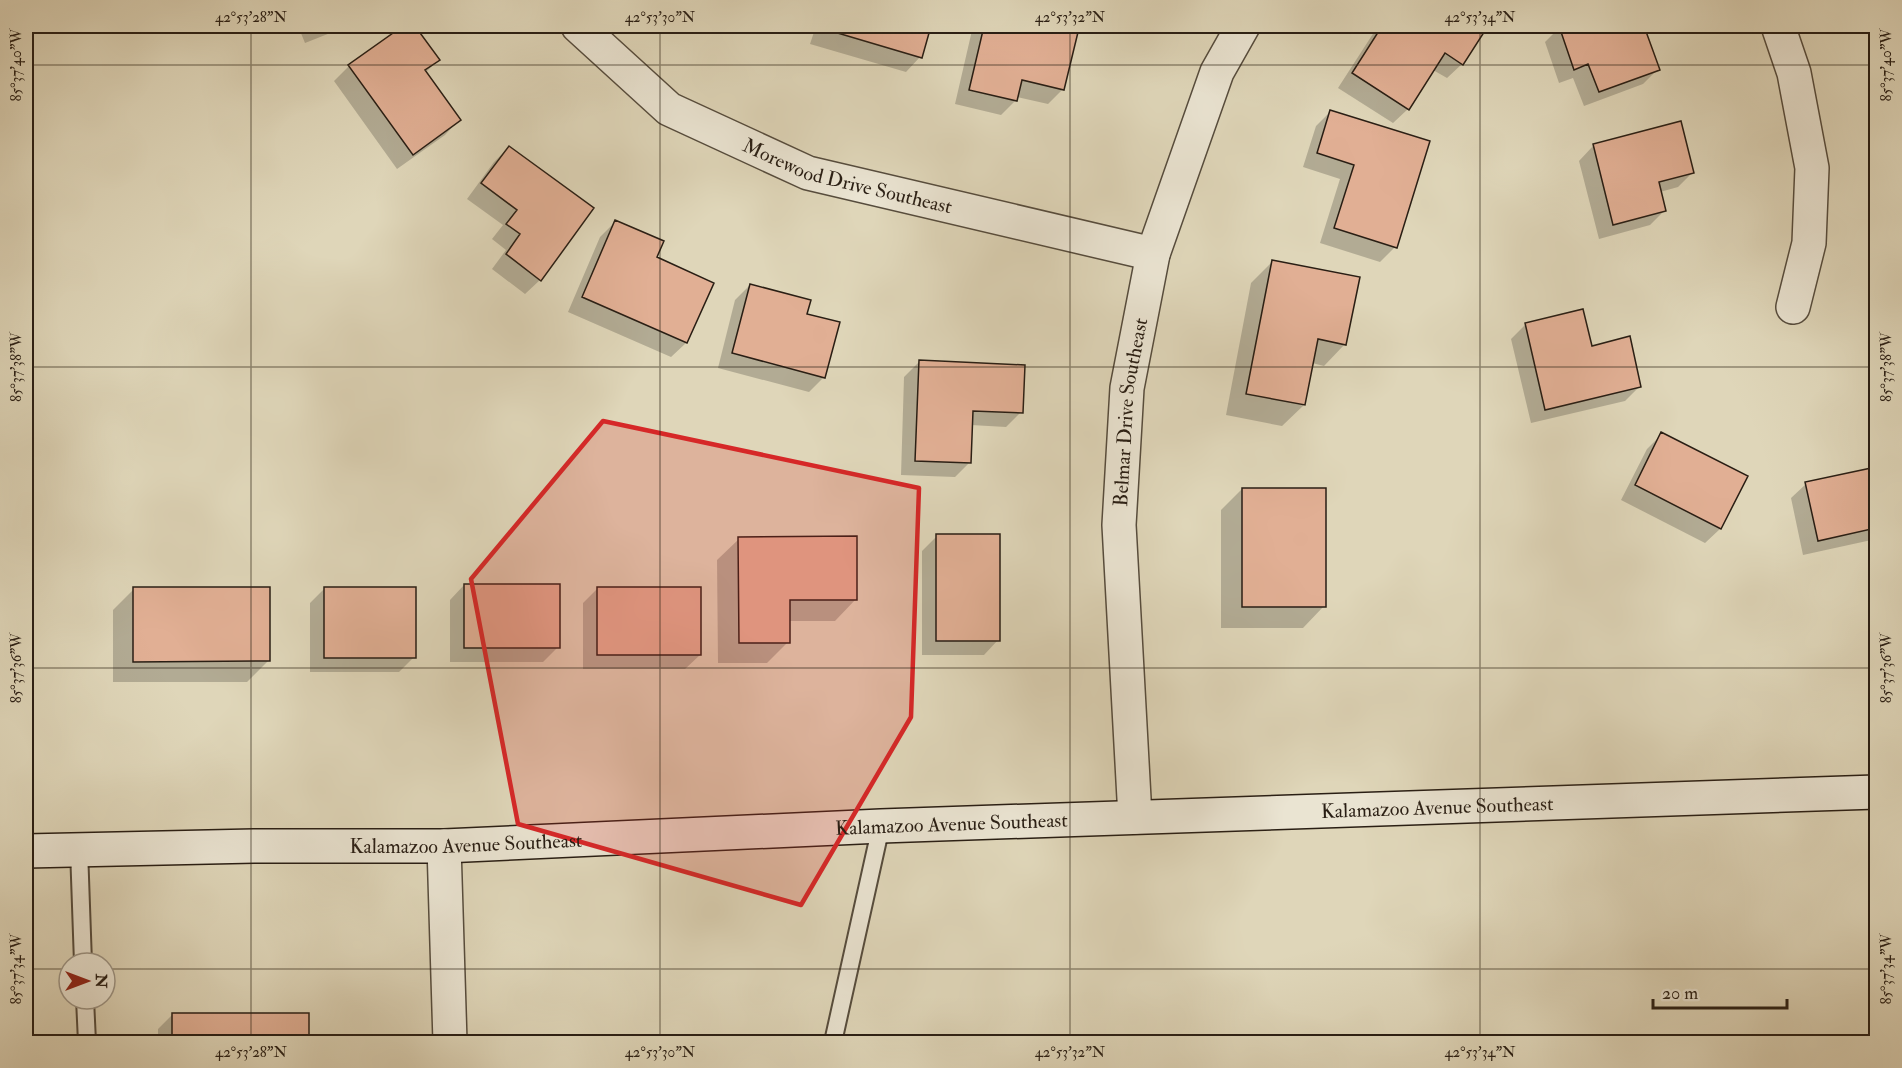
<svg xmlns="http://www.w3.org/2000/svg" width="1902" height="1068" font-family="'IM FELL Double Pica',serif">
	<rect width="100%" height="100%" fill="#dfd6b9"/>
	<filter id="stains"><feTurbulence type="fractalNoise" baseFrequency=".00333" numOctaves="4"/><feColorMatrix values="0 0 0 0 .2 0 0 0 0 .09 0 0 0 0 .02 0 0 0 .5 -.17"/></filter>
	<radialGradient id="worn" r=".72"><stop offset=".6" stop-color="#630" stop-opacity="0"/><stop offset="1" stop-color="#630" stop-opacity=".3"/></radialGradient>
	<path fill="#0003" d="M 298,26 L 348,26 L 305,43 Z
		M 406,26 L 414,26 L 438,60 L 425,73 L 459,120 L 445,135 L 397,169 L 334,81 L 349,66 Z
		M 816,26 L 930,26 L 920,57 L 906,72 L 810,44 Z
		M 973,26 L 1062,26 L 1077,29 L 1063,89 L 1048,104 L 1017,97 L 1016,100 L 1001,115 L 955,104 Z
		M 1378,26 L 1486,26 L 1462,64 L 1447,78 L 1433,70 L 1408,109 L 1393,123 L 1338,88 Z
		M 1564,26 L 1642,26 L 1658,69 L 1643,84 L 1584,106 L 1573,78 L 1559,83 L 1545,42 L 1560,27 Z
		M 1331,111 L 1395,247 L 1380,262 L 1320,243 L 1340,179 L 1303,167 L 1316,126 Z
		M 1593,146 L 1693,172 L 1678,187 L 1660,192 L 1665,210 L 1650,225 L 1599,239 L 1579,161 Z
		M 509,147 L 540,280 L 525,294 L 492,269 L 506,250 L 492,239 L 503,225 L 467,199 L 494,162 Z
		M 615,222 L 655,258 L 712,283 L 686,343 L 671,357 L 568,312 L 600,237 Z
		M 1272,262 L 1345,344 L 1324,366 L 1312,363 L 1304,405 L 1282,426 L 1226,415 L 1251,283 Z
		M 750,285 L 805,315 L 824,377 L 809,392 L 718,368 L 735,300 Z
		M 1526,324 L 1591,347 L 1640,386 L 1625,401 L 1531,423 L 1511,339 Z
		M 919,362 L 1021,412 L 1006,427 L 971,425 L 970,462 L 955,477 L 901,475 L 904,377 Z
		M 1662,434 L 1746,477 L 1720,529 L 1705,543 L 1621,500 L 1647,449 Z
		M 1876,468 L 1876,539 L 1803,555 L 1791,498 L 1806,484 Z
		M 1242,489 L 1324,606 L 1303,628 L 1221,628 L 1221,510 Z
		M 937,536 L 998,640 L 984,655 L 922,655 L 922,551 Z
		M 739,539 L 856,599 L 835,621 L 788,621 L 788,642 L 767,663 L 718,663 L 717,560 Z
		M 464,585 L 558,647 L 543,662 L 450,662 L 450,600 Z
		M 325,588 L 414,657 L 399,672 L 310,672 L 310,603 Z
		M 598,588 L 700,655 L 685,669 L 583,669 L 583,603 Z
		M 134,589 L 268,661 L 247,682 L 113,682 L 113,610 Z
		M 173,1014 L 307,1014 L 307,1042 L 158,1042 L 158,1029 Z"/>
	<path fill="#e1af94" stroke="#291e14" stroke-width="1.5" d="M 403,26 L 415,26 L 440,60 L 425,70 L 461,120 L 413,155 L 348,65 Z
		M 825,26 L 931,26 L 922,58 L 824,29 Z
		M 984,26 L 1069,26 L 1079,28 L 1064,90 L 1022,80 L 1017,101 L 969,90 Z
		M 1382,26 L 1488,26 L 1463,65 L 1445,53 L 1409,110 L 1352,73 Z
		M 1559,26 L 1644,26 L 1660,70 L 1599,92 L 1588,64 L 1574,70 Z
		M 1330,110 L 1430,141 L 1397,248 L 1334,228 L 1354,165 L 1317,153 Z
		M 1681,121 L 1694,173 L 1659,182 L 1666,211 L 1613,225 L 1593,144 Z
		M 509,146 L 594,208 L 541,281 L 506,254 L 520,234 L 506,224 L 517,210 L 481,183 Z
		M 615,220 L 664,241 L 657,257 L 714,283 L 687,343 L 582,297 Z
		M 1272,260 L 1360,277 L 1346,345 L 1318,339 L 1305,405 L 1246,394 Z
		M 750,284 L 811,300 L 807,314 L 840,322 L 825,378 L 732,353 Z
		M 1583,309 L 1592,346 L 1630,336 L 1641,387 L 1545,410 L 1525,323 Z
		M 919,360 L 1025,365 L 1023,413 L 973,411 L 971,463 L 915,461 Z
		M 1661,432 L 1748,476 L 1721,529 L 1635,485 Z
		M 1876,467 L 1876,528 L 1818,541 L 1805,482 Z
		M 1242,488 L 1326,488 L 1326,607 L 1242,607 Z
		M 936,534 L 1000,534 L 1000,641 L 936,641 Z
		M 857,536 L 857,600 L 790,600 L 790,643 L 739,643 L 738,537 Z
		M 464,584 L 560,584 L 560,648 L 464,648 Z
		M 133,587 L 270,587 L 270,661 L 133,662 Z
		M 324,587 L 416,587 L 416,658 L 324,658 Z
		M 597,587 L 701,587 L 701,655 L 597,655 Z
		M 172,1013 L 309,1013 L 309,1042 L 172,1042 Z
		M 567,1040 L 627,1040 L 627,1042 L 567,1042 Z"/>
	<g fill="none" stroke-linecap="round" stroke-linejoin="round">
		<defs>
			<path id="service" d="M 79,849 L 83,963
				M 85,999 L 87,1042
				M 833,1042 L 881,826"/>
			<g id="minor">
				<path id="s1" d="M 578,26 L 669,109 L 808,173 L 1153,254"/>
				<path d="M 1778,26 L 1794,73 L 1812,168 L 1809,243 L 1793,307"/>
				<path id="s2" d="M 1135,817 L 1119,525 L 1127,388 L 1153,254 L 1217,72 L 1243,26"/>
				<path d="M 444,846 L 450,1042"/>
			</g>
			<g id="secondary">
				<path id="s3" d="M 26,851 L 254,846 L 444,846 L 881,826 L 1876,792"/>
			</g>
		</defs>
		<use href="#service" stroke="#564c3d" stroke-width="20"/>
		<use href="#minor" stroke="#564c3d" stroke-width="36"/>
		<use href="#secondary" stroke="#291e14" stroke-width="36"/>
		<use href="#service" stroke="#eae4d2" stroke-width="16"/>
		<use href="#minor" stroke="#eae4d2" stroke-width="33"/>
		<use href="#secondary" stroke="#eae4d2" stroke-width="33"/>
	</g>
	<path fill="#d62828" fill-opacity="0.2" stroke="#d62828" stroke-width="4.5" stroke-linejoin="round" d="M 603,421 L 919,488 L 911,717 L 801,905 L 518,824 L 471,579 Z"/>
	<path fill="none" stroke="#291e14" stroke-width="1.5" stroke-opacity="0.45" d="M 251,26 L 251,1042M 660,26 L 660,1042M 1070,26 L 1070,1042M 1480,26 L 1480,1042M 26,65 L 1876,65M 26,367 L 1876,367M 26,668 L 1876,668M 26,969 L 69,969M 105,969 L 1876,969"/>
	<g text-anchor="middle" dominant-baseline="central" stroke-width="4.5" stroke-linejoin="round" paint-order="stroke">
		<g font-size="20" fill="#291e14" stroke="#eae4d2">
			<text stroke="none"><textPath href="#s1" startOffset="315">Morewood Drive Southeast</textPath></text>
			<text stroke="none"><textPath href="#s2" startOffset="406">Belmar Drive Southeast</textPath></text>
			<text stroke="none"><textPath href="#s3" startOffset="1412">Kalamazoo Avenue Southeast</textPath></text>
			<text stroke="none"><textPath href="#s3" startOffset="926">Kalamazoo Avenue Southeast</textPath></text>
			<text stroke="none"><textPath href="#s3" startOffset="440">Kalamazoo Avenue Southeast</textPath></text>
		</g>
	</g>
	<rect width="1902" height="1068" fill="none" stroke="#dfd6b9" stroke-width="66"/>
	<g transform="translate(87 981) rotate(90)"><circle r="28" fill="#eae4d2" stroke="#9d9586" stroke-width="1.5"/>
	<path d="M0-4.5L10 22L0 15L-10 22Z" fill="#8f2418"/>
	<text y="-9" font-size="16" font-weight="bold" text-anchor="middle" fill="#291e14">N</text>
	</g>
	<path d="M1653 999v9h134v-9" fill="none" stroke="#291e14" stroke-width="3"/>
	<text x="1662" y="999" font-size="18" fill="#291e14" stroke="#eae4d2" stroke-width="4.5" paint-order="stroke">20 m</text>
	<rect x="33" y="33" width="1836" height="1002" fill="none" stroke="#291e14" stroke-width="2"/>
	<g font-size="15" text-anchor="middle" fill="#291e14">
		<text x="251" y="22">42°53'28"N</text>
		<text x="660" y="22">42°53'30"N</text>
		<text x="1070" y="22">42°53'32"N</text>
		<text x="1480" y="22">42°53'34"N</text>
		<text transform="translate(1886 65) rotate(-90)" y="5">85°37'40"W</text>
		<text transform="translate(16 65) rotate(-90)" y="5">85°37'40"W</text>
		<text transform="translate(1886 367) rotate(-90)" y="5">85°37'38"W</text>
		<text transform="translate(16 367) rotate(-90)" y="5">85°37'38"W</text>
		<text transform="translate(1886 668) rotate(-90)" y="5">85°37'36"W</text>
		<text transform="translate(16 668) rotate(-90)" y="5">85°37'36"W</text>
		<text transform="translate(1886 969) rotate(-90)" y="5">85°37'34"W</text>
		<text transform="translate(16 969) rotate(-90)" y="5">85°37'34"W</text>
		<text x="251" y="1057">42°53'28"N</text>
		<text x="660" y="1057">42°53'30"N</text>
		<text x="1070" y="1057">42°53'32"N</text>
		<text x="1480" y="1057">42°53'34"N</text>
	</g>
	<rect width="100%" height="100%" filter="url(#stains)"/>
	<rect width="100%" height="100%" fill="url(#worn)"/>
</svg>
